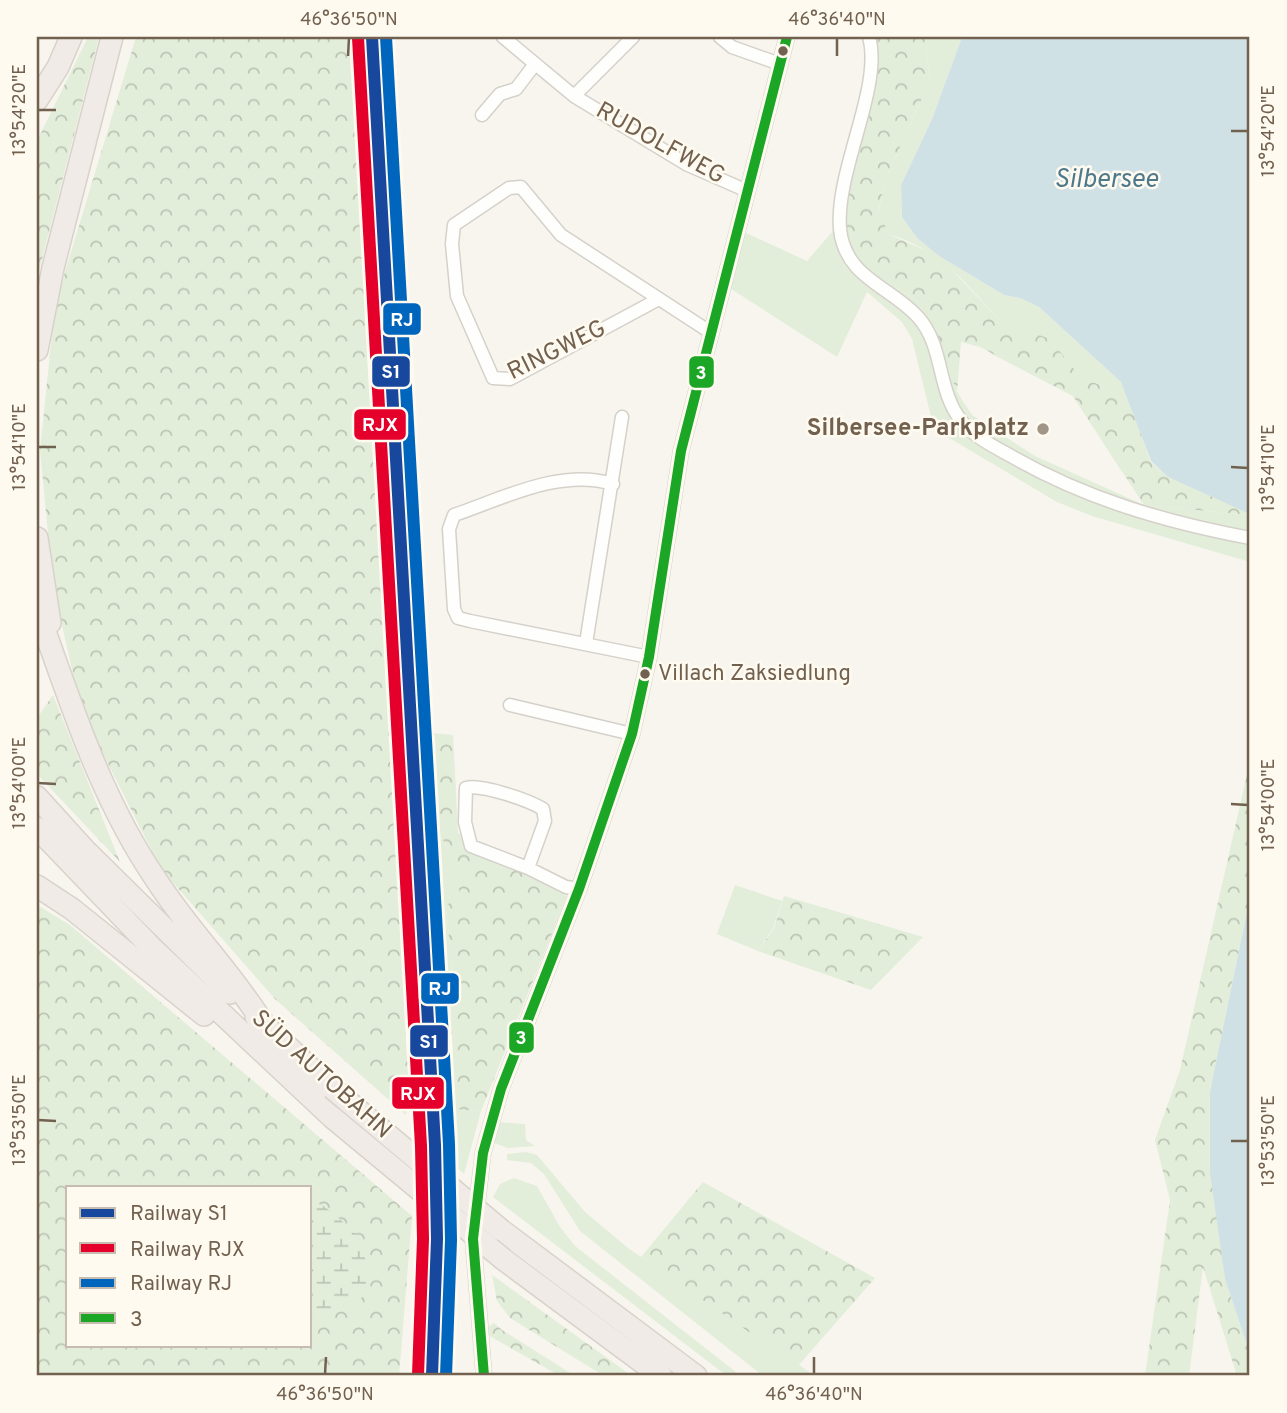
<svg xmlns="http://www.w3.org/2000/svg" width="1287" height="1413" font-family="Overpass,sans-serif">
	<defs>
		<pattern id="forest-crowns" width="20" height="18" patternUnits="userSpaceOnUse" patternTransform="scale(1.75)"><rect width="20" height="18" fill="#e2eeda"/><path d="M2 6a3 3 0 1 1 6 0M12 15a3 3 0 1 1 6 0" fill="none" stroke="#bcc4b3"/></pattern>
		<pattern id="wetland-marsh" width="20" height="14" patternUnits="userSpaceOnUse" patternTransform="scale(1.75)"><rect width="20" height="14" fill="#e2eeda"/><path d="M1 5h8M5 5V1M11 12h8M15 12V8" fill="none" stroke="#bcc4b3"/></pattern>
	</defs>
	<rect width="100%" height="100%" fill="#f7f5ee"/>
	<path fill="#e2eeda" d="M 925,37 L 962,37 L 932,119 L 901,185 L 902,217 L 917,238 L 939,256 L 1004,295 L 1020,298 L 1039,307 L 1121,382 L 1129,396 L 1144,446 L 1122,472 L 1073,396 L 990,353 L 999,320 C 963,280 941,250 888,234 L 879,209 L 885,180 L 930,81 Z
		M 838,225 L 851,261 L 916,300 L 934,328 L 957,392 L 972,415 L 1035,456 L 1144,505 L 1250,515 L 1250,562 L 1092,516 L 1057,502 L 934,429 L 912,339 L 902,322 L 867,292 L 837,357 L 728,287 L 744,232 L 807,261 Z
		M 440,835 L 452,854 L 461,894 L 446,907 L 455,996 L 447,1025 Z
		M 735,885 L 782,901 L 773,928 L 758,951 L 717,934 Z
		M 453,1109 L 481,1111 L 464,1174 L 451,1162 Z
		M 496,1122 L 525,1124 L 526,1140 L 535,1146 L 508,1148 L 494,1143 L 493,1134 Z
		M 526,1152 L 537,1155 L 585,1212 L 628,1248 L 815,1376 L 763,1376 L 580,1231 L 544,1174 L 531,1163 L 507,1160 L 507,1154 Z
		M 514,1178 L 537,1186 L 560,1227 L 575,1246 L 741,1376 L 727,1376 L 493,1197 L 500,1184 Z"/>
	<path fill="url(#forest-crowns)" fill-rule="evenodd" d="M 88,37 L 99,37 L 37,279 L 37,141 Z
		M 136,37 L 361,37 L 414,1041 L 406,1115 L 275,999 L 161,869 L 81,710 L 53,585 L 40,450 L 55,305 Z
		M 872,37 L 925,37 L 930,81 L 885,180 L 879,208 L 888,234 L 939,256 L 999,320 L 1050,339 L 1081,378 L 1129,396 L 1150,461 L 1168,477 L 1245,509 L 1250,515 L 1144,505 L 1073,396 L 980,347 L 961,342 L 957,392 L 934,328 L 916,300 L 851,261 L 838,225 Z
		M 53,695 L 120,862 L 37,774 L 37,718 Z
		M 432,733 L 453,735 L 458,833 L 525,863 L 525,875 L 567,896 L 481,1111 L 453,1109 L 447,1026 L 455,996 L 446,906 L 460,894 L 452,854 L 440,835 Z
		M 1250,761 L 1250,897 L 1210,1091 L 1225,1279 L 1250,1354 L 1250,1376 L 1237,1376 L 1203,1267 L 1189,1376 L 1145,1376 L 1170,1200 L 1155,1140 L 1180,1070 Z
		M 784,896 L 923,937 L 871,990 L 758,951 L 774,928 Z
		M 37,905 L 70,925 L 412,1216 L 399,1376 L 37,1376 ZM 68,1187 L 310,1187 L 310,1345 L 68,1345 Z
		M 703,1182 L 875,1278 L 798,1366 L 641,1257 Z
		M 492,1275 L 632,1376 L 604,1376 L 510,1318 L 497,1301 Z
		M 494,1323 L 502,1330 L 575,1376 L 560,1376 L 488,1335 L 486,1329 Z"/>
	<path fill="url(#wetland-marsh)" d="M 310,1201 C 331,1205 343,1226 361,1237 L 371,1291 L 343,1311 L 310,1314 Z"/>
	<path fill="#d0e1e6" d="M 962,37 L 1250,37 L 1250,514 L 1168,477 L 1151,461 L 1121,382 L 1039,307 L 1020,298 L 1004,295 L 939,256 L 917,238 L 902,217 L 901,185 L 932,119 Z
		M 1250,897 L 1250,1354 L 1225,1279 L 1210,1173 L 1210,1091 Z"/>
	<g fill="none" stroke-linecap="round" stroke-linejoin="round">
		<defs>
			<path id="minor" d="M 503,37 L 574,96
				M 633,37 L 574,96 L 688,165 L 745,190
				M 720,37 L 732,47 L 780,64
				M 869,37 C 883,87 835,171 840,229 C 845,278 890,286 918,317 C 944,346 937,389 960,419 C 972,436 993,446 1011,456 C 1086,499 1165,522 1250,538
				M 482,115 L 500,94 L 516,89 L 535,64
				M 657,300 L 510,379 L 493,378 L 457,296 L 452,244 L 454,225 L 509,188 L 521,187 L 561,235 L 710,332
				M 613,484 C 560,468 504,498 454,515 L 449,529 L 454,609 L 458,618 L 470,621 L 649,657
				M 586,643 L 622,417
				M 510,705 L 632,734
				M 528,868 L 471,846 L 465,822 L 466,788 C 482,784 528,800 543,809 L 545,821 L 528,868 L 566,887 L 579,889"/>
			<path id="tertiary" d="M 484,1376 L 473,1239 L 483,1153 L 501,1089 L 579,889 L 632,734 L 649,657 L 681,451 L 787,37"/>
			<path id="motorway" d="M 37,100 L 58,67 L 71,37
				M 37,350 L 53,268 L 112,37
				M 37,538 L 50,623
				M 37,609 C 71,703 100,798 157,881 C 190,932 233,974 265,1026
				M 37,797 L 85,850 L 230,993
				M 37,828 L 154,950 L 333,1118
				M 37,886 L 72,909 L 204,1015
				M 256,1017 L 332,1088
				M 501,1230 L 696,1376
				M 503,1259 L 661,1376"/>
		</defs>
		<use href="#minor" stroke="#d5d1ca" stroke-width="15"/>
		<use href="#tertiary" stroke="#d5d1ca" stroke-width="17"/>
		<use href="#motorway" stroke="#d8d2cb" stroke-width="24"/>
		<use href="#minor" stroke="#fefefc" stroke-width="12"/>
		<use href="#tertiary" stroke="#fefefc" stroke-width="14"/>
		<use href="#motorway" stroke="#f0ebe6" stroke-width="21"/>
		<defs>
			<path id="motorway-bridge" d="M 332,1088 L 501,1230
				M 333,1118 L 503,1259"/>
		</defs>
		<use href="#motorway-bridge" stroke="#d8d2cb" stroke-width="24" stroke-linecap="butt"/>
		<use href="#motorway-bridge" stroke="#f0ebe6" stroke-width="21"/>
		<defs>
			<path id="bus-1" d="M 484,1376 L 473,1239 L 483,1153 L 501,1089 L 579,889 L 632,734 L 649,657 L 681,451 L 787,37"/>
		</defs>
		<use href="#bus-1" stroke="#fefaf0" stroke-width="16"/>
		<use href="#bus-1" stroke="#1ba626" stroke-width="10"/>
		<defs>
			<path id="rail-1" d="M 372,37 L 435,1145 L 437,1239 L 432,1376"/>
			<path id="rail-2" d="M 358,38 L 421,1146 L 423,1239 L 418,1375"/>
			<path id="rail-3" d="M 386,37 L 449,1144 L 451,1240 L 446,1376"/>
		</defs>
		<use href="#rail-1" stroke="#fefaf0" stroke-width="18"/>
		<use href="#rail-2" stroke="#fefaf0" stroke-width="18"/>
		<use href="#rail-3" stroke="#fefaf0" stroke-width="18"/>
		<use href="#rail-1" stroke="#17489e" stroke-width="12"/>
		<use href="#rail-2" stroke="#e4002b" stroke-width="12"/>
		<use href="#rail-3" stroke="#0065bd" stroke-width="12"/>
	</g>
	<path fill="none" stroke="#73614f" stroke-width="2.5" d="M 348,56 L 349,38M 837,56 L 837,38M 38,110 L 56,110M 1231,131 L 1248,131M 38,447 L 56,447M 1231,467 L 1248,468M 38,783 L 56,784M 1231,804 L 1248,805M 38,1120 L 56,1121M 1231,1141 L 1248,1141M 325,1374 L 326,1357M 814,1374 L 814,1357"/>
	<g fill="#73614f" stroke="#fefaf0" stroke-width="2.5">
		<circle cx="783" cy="51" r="6"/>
		<circle cx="645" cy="674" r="6"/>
	</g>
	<circle fill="#a19587" stroke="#fefaf0" stroke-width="2.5" cx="1043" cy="429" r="7"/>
	<g text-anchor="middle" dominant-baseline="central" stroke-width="5" stroke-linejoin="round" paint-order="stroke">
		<g font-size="22" fill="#73614f" stroke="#fefaf0" text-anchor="start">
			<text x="658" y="674">Villach Zaksiedlung</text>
		</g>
		<g font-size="24" fill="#73614f" stroke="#fefaf0">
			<text transform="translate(660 144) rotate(29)">RUDOLFWEG</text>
			<text transform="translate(557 351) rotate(-26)">RINGWEG</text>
			<text transform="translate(321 1075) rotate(42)">SÜD AUTOBAHN</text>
		</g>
		<g font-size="24" font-weight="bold" fill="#73614f" stroke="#fefaf0" text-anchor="end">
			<text x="1029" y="429">Silbersee-Parkplatz</text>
		</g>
		<g font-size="26" font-style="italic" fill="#4e788b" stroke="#fefaf0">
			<text x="1106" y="180">Silbersee</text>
		</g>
	</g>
	<g stroke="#fefaf0" stroke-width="2.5">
		<rect x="382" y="302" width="40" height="34" rx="7" fill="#0065bd"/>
		<rect x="371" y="355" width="40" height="33" rx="7" fill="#17489e"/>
		<rect x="688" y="355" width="27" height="34" rx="7" fill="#1ba626"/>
		<rect x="353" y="408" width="54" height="33" rx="7" fill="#e4002b"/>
		<rect x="420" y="972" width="40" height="33" rx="7" fill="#0065bd"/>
		<rect x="508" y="1021" width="27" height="33" rx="7" fill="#1ba626"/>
		<rect x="409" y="1024" width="40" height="34" rx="7" fill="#17489e"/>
		<rect x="391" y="1076" width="54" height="34" rx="7" fill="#e4002b"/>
	</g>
	<g font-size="19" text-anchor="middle" font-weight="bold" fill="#fff">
		<text x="402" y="326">RJ</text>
		<text x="391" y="378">S1</text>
		<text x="701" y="379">3</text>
		<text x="380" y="431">RJX</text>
		<text x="440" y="995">RJ</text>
		<text x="521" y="1044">3</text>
		<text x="429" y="1048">S1</text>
		<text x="418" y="1100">RJX</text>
	</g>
	<rect width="1287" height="1413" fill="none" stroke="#fefaf0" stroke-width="77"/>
	<rect x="66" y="1186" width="245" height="161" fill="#fefaf0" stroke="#c6bdb0" stroke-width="2"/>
	<rect x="80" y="1208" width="35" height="10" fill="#17489e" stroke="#c6bdb0" stroke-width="2"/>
	<text x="130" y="1220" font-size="21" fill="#73614f">Railway S1</text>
	<rect x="80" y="1243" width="35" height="10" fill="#e4002b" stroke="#c6bdb0" stroke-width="2"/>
	<text x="130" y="1256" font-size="21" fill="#73614f">Railway RJX</text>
	<rect x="80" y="1278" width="35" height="10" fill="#0065bd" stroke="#c6bdb0" stroke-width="2"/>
	<text x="130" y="1290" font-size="21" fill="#73614f">Railway RJ</text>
	<rect x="80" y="1313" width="35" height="10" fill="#1ba626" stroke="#c6bdb0" stroke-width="2"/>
	<text x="130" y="1326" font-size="21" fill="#73614f">3</text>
	<rect x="38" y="38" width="1210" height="1336" fill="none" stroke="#73614f" stroke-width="2.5"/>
	<g font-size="18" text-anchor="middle" fill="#73614f">
		<text x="349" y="25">46°36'50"N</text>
		<text x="837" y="25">46°36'40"N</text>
		<text transform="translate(19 110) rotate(-90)" y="6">13°54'20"E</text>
		<text transform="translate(1268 131) rotate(-90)" y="6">13°54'20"E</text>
		<text transform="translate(19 447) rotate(-90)" y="6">13°54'10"E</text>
		<text transform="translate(1268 468) rotate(-90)" y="6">13°54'10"E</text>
		<text transform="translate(19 783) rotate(-90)" y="6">13°54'00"E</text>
		<text transform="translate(1268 805) rotate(-90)" y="6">13°54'00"E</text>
		<text transform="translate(19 1120) rotate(-90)" y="6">13°53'50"E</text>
		<text transform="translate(1268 1141) rotate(-90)" y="6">13°53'50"E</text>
		<text x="325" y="1400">46°36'50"N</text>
		<text x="814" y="1400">46°36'40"N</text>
	</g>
</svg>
